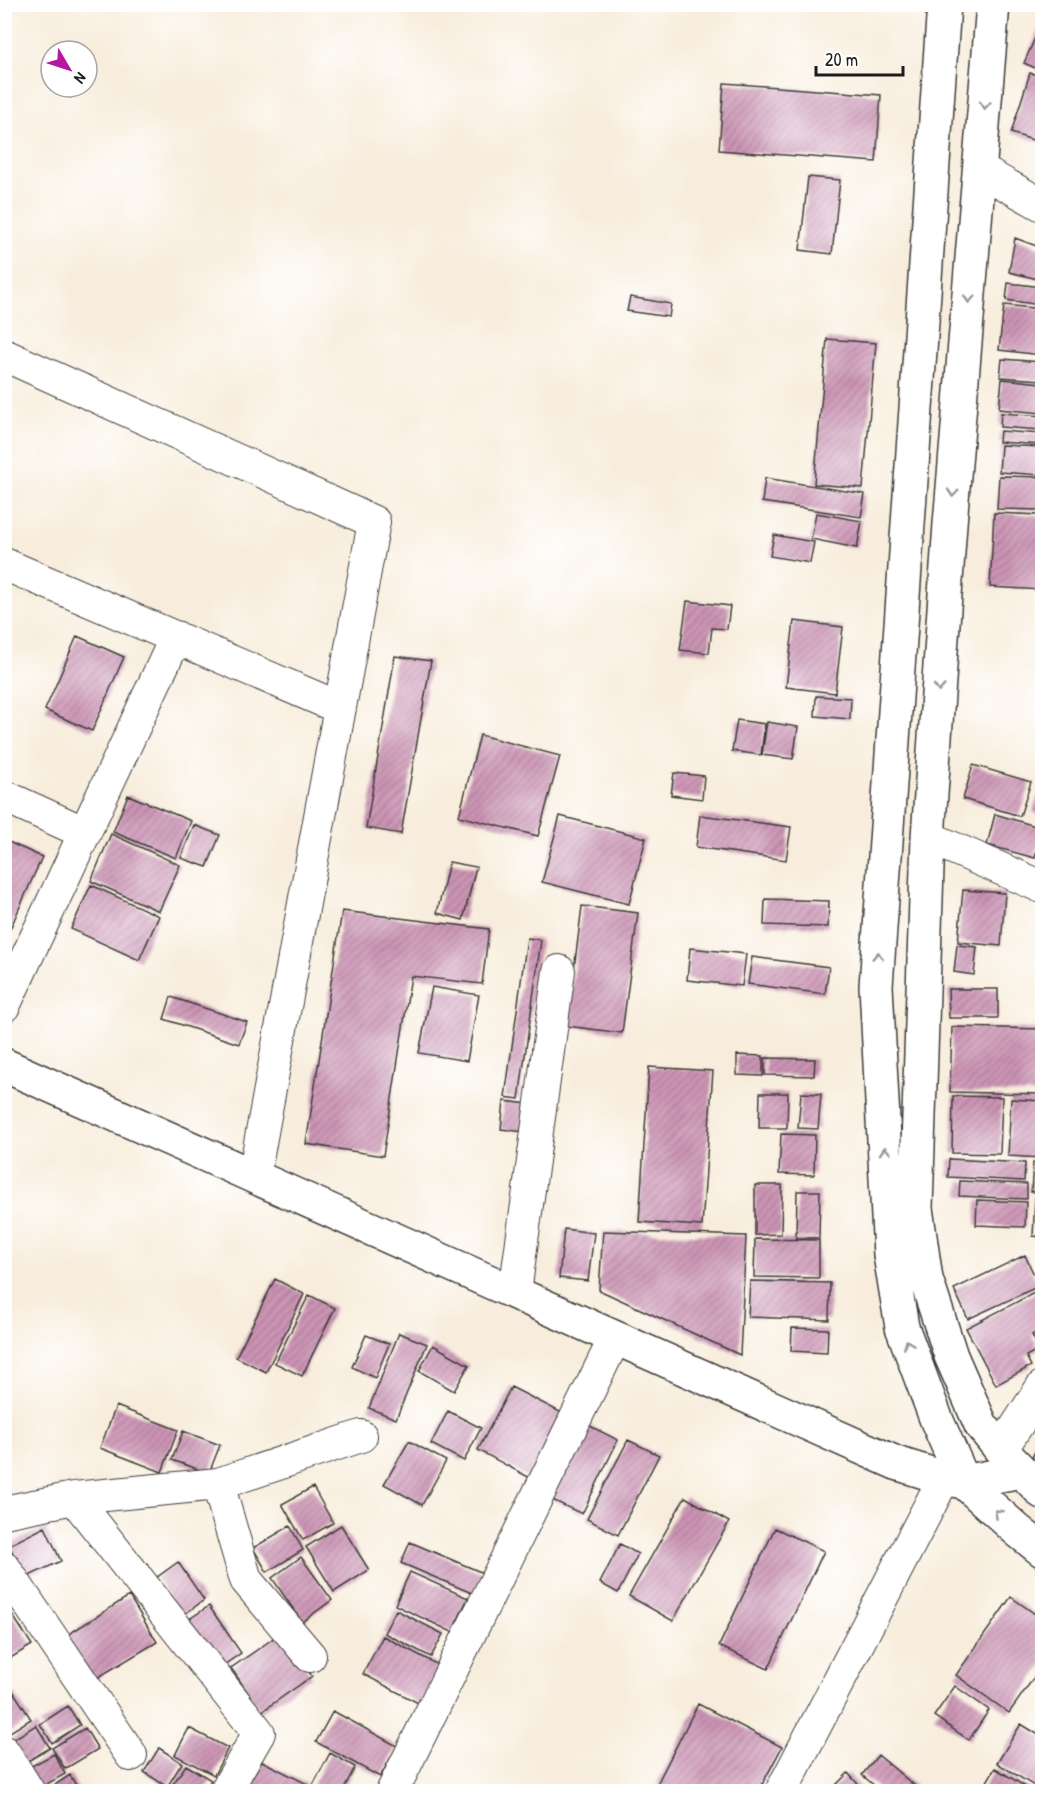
<svg xmlns="http://www.w3.org/2000/svg" width="1047" height="1796" font-family="'Patrick Hand',sans-serif">
	<defs>
		<pattern id="building-hatch" width="6" height="6" patternUnits="userSpaceOnUse" patternTransform="scale(1.5)"><rect width="6" height="6" fill="#cc94b5"/><path d="M-1 1l2-2M0 6l6-6M5 7l2-2" fill="none" stroke="#a57892"/></pattern>
	</defs>
	<rect width="100%" height="100%" fill="#fff"/>
	<filter id="ink" filterUnits="userSpaceOnUse"><feTurbulence type="fractalNoise" baseFrequency=".0167" numOctaves="2"/><feDisplacementMap in="SourceGraphic" scale="12" xChannelSelector="R" yChannelSelector="G"/><feConvolveMatrix kernelMatrix="1 2 1 2 8 2 1 2 1" color-interpolation-filters="sRGB"/></filter>
	<filter id="wash" filterUnits="userSpaceOnUse"><feTurbulence type="fractalNoise" baseFrequency=".008" numOctaves="4" result="noise"/><feDisplacementMap in="SourceGraphic" scale="24" xChannelSelector="R" yChannelSelector="G"/><feGaussianBlur stdDeviation="1.35" result="paint"/><feColorMatrix in="noise" values="0 0 0 0 0 0 0 0 0 0 0 0 0 0 0 0 0 1.4 0 .05"/><feComposite in="paint" operator="in"/></filter>
	<g filter="url(#wash)">
		<rect width="100%" height="100%" fill="#f8eddc"/>
		<g id="blocks">
			<path fill="url(#building-hatch)" d="M 1039,29 L 1042,30 L 1042,71 L 1024,63 Z
				M 1030,73 L 1042,76 L 1042,143 L 1011,133 Z
				M 724,83 L 881,95 L 876,162 L 719,150 Z
				M 808,177 L 840,180 L 832,254 L 800,250 Z
				M 1015,238 L 1042,248 L 1042,280 L 1009,272 Z
				M 1008,283 L 1042,287 L 1042,305 L 1006,300 Z
				M 630,297 L 671,304 L 669,317 L 627,311 Z
				M 1004,305 L 1042,309 L 1042,355 L 999,350 Z
				M 827,339 L 876,343 L 863,488 L 814,484 Z
				M 1002,359 L 1042,362 L 1042,380 L 1000,377 Z
				M 1002,379 L 1042,383 L 1042,413 L 999,409 Z
				M 1001,413 L 1042,416 L 1042,430 L 1000,427 Z
				M 1000,431 L 1042,434 L 1042,445 L 999,442 Z
				M 1001,445 L 1042,447 L 1042,475 L 999,472 Z
				M 999,476 L 1042,477 L 1042,510 L 997,509 Z
				M 765,478 L 865,494 L 861,517 L 762,502 Z
				M 816,513 L 862,521 L 857,548 L 811,539 Z
				M 994,513 L 1042,515 L 1042,590 L 990,587 Z
				M 774,535 L 814,542 L 810,563 L 770,556 Z
				M 687,601 L 730,606 L 727,629 L 712,628 L 709,653 L 680,650 Z
				M 794,621 L 843,627 L 835,693 L 786,687 Z
				M 77,636 L 124,657 L 92,731 L 45,710 Z
				M 395,656 L 431,661 L 401,834 L 366,828 Z
				M 816,696 L 851,698 L 850,719 L 815,716 Z
				M 737,720 L 765,724 L 761,755 L 732,751 Z
				M 767,722 L 798,727 L 793,759 L 762,755 Z
				M 480,735 L 560,756 L 538,836 L 459,816 Z
				M 973,765 L 1031,782 L 1020,816 L 963,799 Z
				M 674,773 L 704,776 L 702,799 L 671,795 Z
				M 1042,783 L 1042,815 L 1033,812 Z
				M 128,795 L 191,821 L 176,858 L 113,832 Z
				M 995,814 L 1042,828 L 1035,858 L 987,845 Z
				M 700,815 L 791,827 L 786,860 L 696,847 Z
				M 560,816 L 646,838 L 629,904 L 542,882 Z
				M 194,825 L 220,835 L 207,867 L 181,858 Z
				M 111,834 L 180,865 L 159,911 L 91,881 Z
				M 4,840 L 42,857 L 10,929 L 4,927 Z
				M 449,862 L 476,867 L 463,920 L 437,913 Z
				M 91,885 L 159,916 L 139,960 L 71,929 Z
				M 963,890 L 1005,893 L 1001,946 L 958,942 Z
				M 765,899 L 829,901 L 828,927 L 764,925 Z
				M 582,906 L 638,913 L 622,1033 L 567,1026 Z
				M 342,911 L 489,929 L 482,984 L 411,976 L 383,1156 L 306,1144 Z
				M 527,938 L 541,940 L 519,1099 L 505,1097 Z
				M 957,945 L 977,947 L 974,975 L 954,972 Z
				M 690,948 L 746,954 L 742,986 L 687,980 Z
				M 752,957 L 829,967 L 825,994 L 748,984 Z
				M 432,987 L 479,995 L 467,1061 L 419,1053 Z
				M 948,989 L 998,989 L 998,1018 L 949,1018 Z
				M 171,997 L 247,1022 L 239,1044 L 164,1019 Z
				M 952,1027 L 1042,1029 L 1042,1094 L 950,1092 Z
				M 737,1055 L 763,1056 L 763,1076 L 737,1075 Z
				M 765,1058 L 815,1059 L 814,1076 L 765,1075 Z
				M 649,1067 L 713,1071 L 702,1226 L 639,1222 Z
				M 760,1093 L 788,1093 L 787,1128 L 759,1128 Z
				M 801,1093 L 821,1094 L 818,1129 L 798,1128 Z
				M 953,1096 L 1002,1097 L 1000,1154 L 952,1153 Z
				M 1011,1099 L 1042,1101 L 1042,1158 L 1008,1156 Z
				M 504,1101 L 528,1104 L 524,1132 L 501,1129 Z
				M 781,1134 L 815,1135 L 814,1175 L 779,1174 Z
				M 949,1159 L 1025,1163 L 1024,1181 L 948,1177 Z
				M 1033,1163 L 1042,1163 L 1042,1192 L 1031,1192 Z
				M 960,1181 L 1027,1184 L 1027,1199 L 959,1196 Z
				M 755,1185 L 782,1185 L 781,1234 L 755,1235 Z
				M 797,1191 L 820,1191 L 819,1238 L 796,1238 Z
				M 1035,1198 L 1042,1198 L 1042,1237 L 1033,1236 Z
				M 977,1200 L 1026,1202 L 1025,1227 L 976,1225 Z
				M 564,1229 L 594,1233 L 588,1281 L 559,1278 Z
				M 603,1231 L 746,1236 L 740,1355 L 599,1290 Z
				M 755,1239 L 819,1240 L 819,1278 L 754,1277 Z
				M 1025,1255 L 1039,1286 L 968,1319 L 954,1289 Z
				M 275,1279 L 304,1294 L 266,1372 L 236,1357 Z
				M 750,1281 L 830,1283 L 829,1320 L 748,1317 Z
				M 1042,1289 L 1042,1329 L 1032,1335 L 1039,1349 L 1026,1356 L 1031,1366 L 996,1385 L 966,1328 Z
				M 309,1295 L 335,1308 L 302,1376 L 275,1363 Z
				M 792,1328 L 828,1329 L 827,1353 L 791,1351 Z
				M 399,1333 L 427,1344 L 396,1419 L 369,1408 Z
				M 366,1335 L 389,1344 L 375,1378 L 352,1367 Z
				M 433,1345 L 469,1365 L 454,1391 L 419,1371 Z
				M 511,1387 L 564,1414 L 530,1478 L 478,1450 Z
				M 116,1406 L 178,1430 L 162,1472 L 100,1448 Z
				M 448,1411 L 481,1428 L 464,1461 L 431,1444 Z
				M 584,1423 L 618,1440 L 582,1514 L 548,1498 Z
				M 183,1431 L 220,1445 L 209,1473 L 172,1460 Z
				M 1042,1435 L 1042,1474 L 1028,1467 Z
				M 628,1440 L 659,1455 L 618,1535 L 587,1519 Z
				M 409,1441 L 446,1461 L 422,1505 L 384,1484 Z
				M 313,1487 L 333,1523 L 303,1540 L 282,1504 Z
				M 685,1497 L 729,1522 L 673,1621 L 629,1596 Z
				M 341,1525 L 369,1570 L 334,1592 L 306,1547 Z
				M 290,1526 L 303,1550 L 267,1572 L 253,1548 Z
				M 45,1527 L 61,1561 L 25,1578 L 9,1545 Z
				M 775,1528 L 824,1551 L 768,1669 L 719,1646 Z
				M 410,1542 L 483,1573 L 474,1594 L 401,1563 Z
				M 620,1544 L 638,1554 L 618,1593 L 600,1583 Z
				M 301,1557 L 332,1600 L 302,1622 L 272,1578 Z
				M 178,1562 L 204,1600 L 182,1616 L 156,1578 Z
				M 410,1572 L 468,1598 L 452,1632 L 395,1605 Z
				M 129,1596 L 157,1642 L 92,1681 L 64,1637 Z
				M 1011,1597 L 1042,1619 L 1042,1666 L 1009,1713 L 956,1675 Z
				M 4,1602 L 32,1645 L 4,1662 Z
				M 209,1606 L 241,1653 L 221,1667 L 188,1620 Z
				M 396,1610 L 443,1634 L 431,1657 L 384,1633 Z
				M 281,1633 L 312,1676 L 261,1712 L 231,1668 Z
				M 383,1636 L 440,1666 L 420,1704 L 363,1674 Z
				M 4,1677 L 31,1719 L 4,1736 Z
				M 955,1686 L 989,1710 L 969,1740 L 934,1716 Z
				M 698,1704 L 782,1747 L 758,1792 L 671,1792 L 657,1784 Z
				M 68,1706 L 80,1725 L 52,1743 L 40,1724 Z
				M 333,1711 L 397,1746 L 380,1777 L 316,1742 Z
				M 1021,1724 L 1042,1737 L 1042,1791 L 997,1763 Z
				M 36,1725 L 50,1748 L 23,1764 L 9,1742 Z
				M 85,1728 L 98,1749 L 65,1769 L 52,1748 Z
				M 189,1728 L 228,1748 L 214,1775 L 175,1755 Z
				M 159,1748 L 182,1763 L 167,1787 L 144,1772 Z
				M 330,1753 L 355,1767 L 342,1792 L 320,1792 L 312,1787 Z
				M 54,1754 L 65,1774 L 36,1790 L 24,1770 Z
				M 878,1755 L 915,1786 L 911,1792 L 882,1792 L 862,1775 Z
				M 258,1759 L 307,1784 L 303,1792 L 241,1792 Z
				M 186,1765 L 211,1780 L 204,1792 L 169,1790 Z
				M 995,1768 L 1034,1792 L 981,1792 Z
				M 848,1773 L 865,1792 L 829,1792 Z
				M 70,1775 L 80,1792 L 44,1792 Z"/>
		</g>
	</g>
	<g filter="url(#ink)">
		<use href="#blocks" fill-opacity="0" stroke="#3d3b39" stroke-width="1.5"/>
		<g fill="none" stroke-linecap="round" stroke-linejoin="round">
			<defs>
				<path id="street" d="M 980,170 L 1042,205
					M 4,355 L 374,522 L 254,1176
					M 4,564 L 340,708
					M 4,796 L 85,833
					M 928,837 L 1042,887
					M 4,1006 L 176,637
					M 515,1292 L 559,971
					M 1001,1450 L 1042,1387
					M 218,1484 L 246,1580 L 310,1656
					M 4,1512 L 74,1498
					M 4,1567 L 131,1755
					M 4,1752 L 29,1792
					M 225,1792 L 259,1733 L 74,1498 L 218,1484 L 361,1436
					M 392,1792 L 615,1338
					M 781,1792 L 944,1478"/>
				<path id="secondary" d="M 4,1065 L 896,1463 L 944,1478 L 964,1482 L 1021,1471"/>
				<path id="highway" d="M 944,4 L 876,986 L 890,1255 L 902,1327 L 937,1421 L 964,1482 L 1017,1530 L 1042,1550
					M 993,4 L 950,524 L 928,837 L 916,1208 L 926,1279 L 951,1356 L 981,1425 L 1001,1450 L 1042,1492"/>
			</defs>
			<use href="#street" stroke="#3d3b39" stroke-width="34"/>
			<use href="#secondary" stroke="#3d3b39" stroke-width="36"/>
			<use href="#highway" stroke="#3d3b39" stroke-width="36"/>
			<use href="#street" stroke="#fff" stroke-width="32"/>
			<use href="#secondary" stroke="#fff" stroke-width="33"/>
			<use href="#highway" stroke="#fff" stroke-width="33"/>
		</g>
		<defs><path id="oneway-chevron" d="M-2-3.5L2.5 0L-2 3.5" fill="none" stroke-width="1.6" stroke-linecap="round" stroke-linejoin="round" transform="scale(1.5)"/></defs>
		<g stroke="#999">
			<use href="#oneway-chevron" transform="translate(985 105) rotate(94)"/>
			<use href="#oneway-chevron" transform="translate(969 299) rotate(95)"/>
			<use href="#oneway-chevron" transform="translate(953 493) rotate(95)"/>
			<use href="#oneway-chevron" transform="translate(939 688) rotate(94)"/>
			<use href="#oneway-chevron" transform="translate(878 956) rotate(-86)"/>
			<use href="#oneway-chevron" transform="translate(885 1151) rotate(-93)"/>
			<use href="#oneway-chevron" transform="translate(908 1344) rotate(-111)"/>
			<use href="#oneway-chevron" transform="translate(998 1513) rotate(-137)"/>
		</g>
	</g>
	<rect width="1047" height="1796" fill="none" stroke="#fff" stroke-width="24"/>
	<g transform="translate(69 69) rotate(129)"><circle r="28" fill="#ffffff" stroke="#a4a4a4" stroke-width="1.5"/>
	<path d="M0-4.5L10 22L0 15L-10 22Z" fill="#b5179e"/>
	<text y="-9" font-size="16" font-weight="bold" text-anchor="middle" fill="#1c1c1c">N</text>
	</g>
	<path d="M816 66v9h87v-9" fill="none" stroke="#1c1c1c" stroke-width="3"/>
	<text x="825" y="66" font-size="18" fill="#1c1c1c" stroke="#ffffff" stroke-width="4.5" paint-order="stroke">20 m</text>
</svg>
